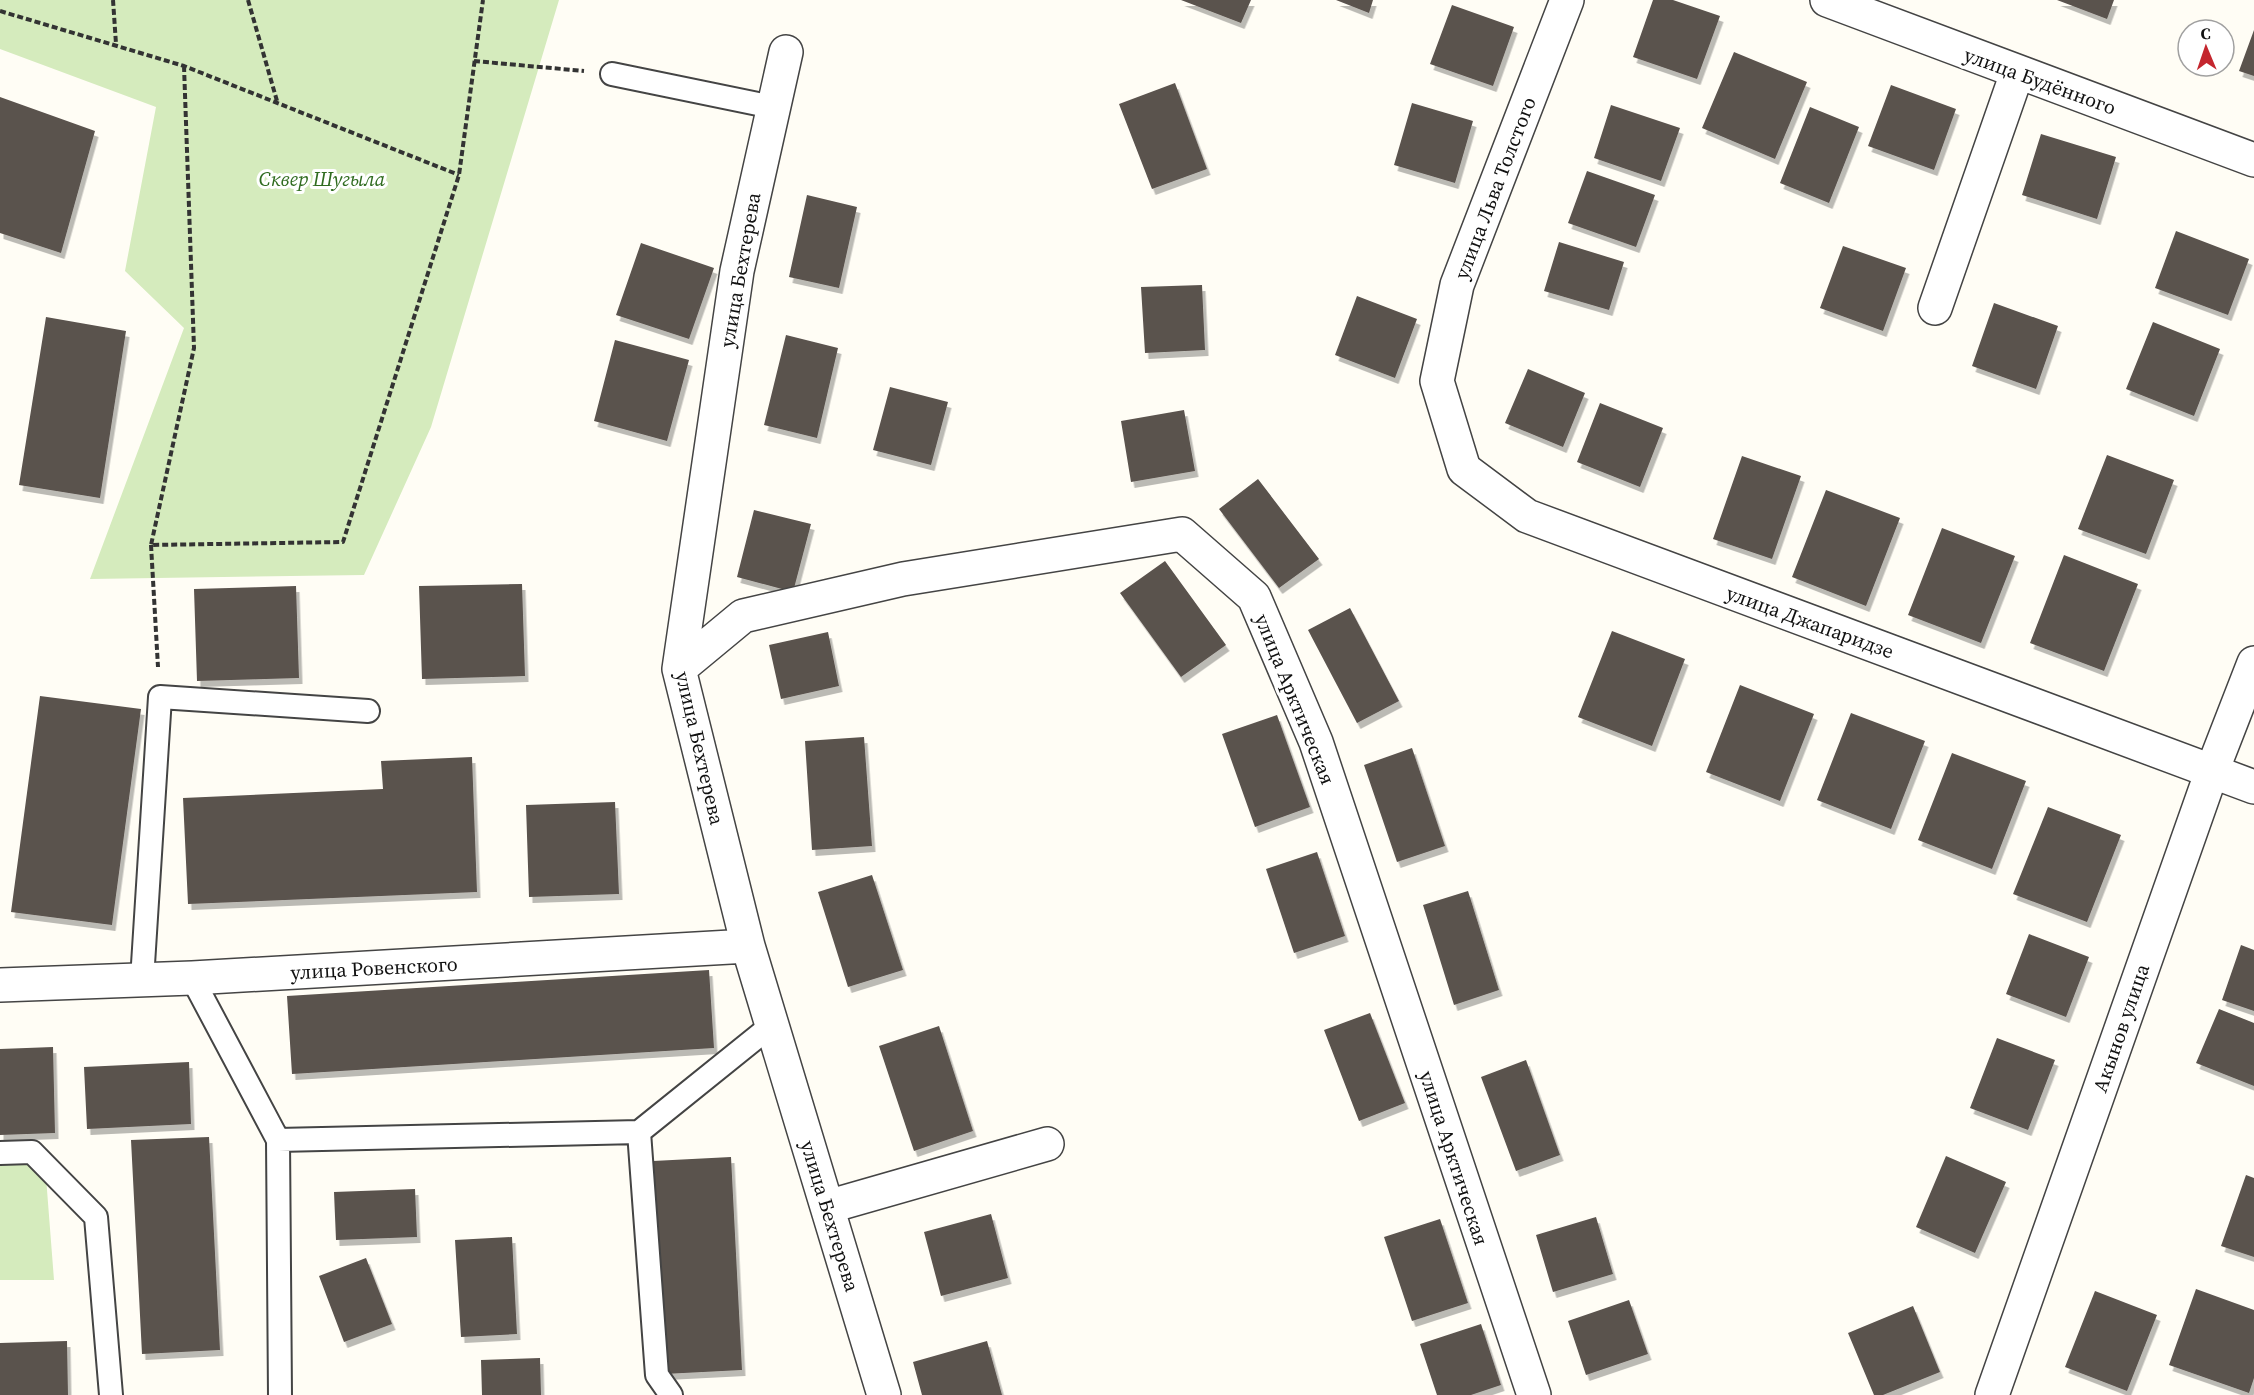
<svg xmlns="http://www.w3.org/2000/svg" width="2254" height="1395" font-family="'Source Serif 4',serif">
	<defs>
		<filter id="shadow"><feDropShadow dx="3.5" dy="6" stdDeviation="0" flood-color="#0004"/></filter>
	</defs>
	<rect width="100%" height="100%" fill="#fffdf5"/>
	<path fill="#d5ebbd" d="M 0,0 L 559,0 L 431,427 L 364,575 L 90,579 L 184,328 L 125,271 L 156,107 L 0,49 Z
		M 28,1161 L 46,1177 L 54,1280 L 0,1280 L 0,1162 Z"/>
	<path fill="#5a524d" filter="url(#shadow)" d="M 1181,0 L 1251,0 L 1241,23 Z
		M 1336,0 L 1373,0 L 1369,13 Z
		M 1653,0 L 1673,0 L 1720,16 L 1697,79 L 1633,57 Z
		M 2057,0 L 2114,0 L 2107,19 Z
		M 1452,5 L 1514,27 L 1493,86 L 1430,64 Z
		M 2254,30 L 2254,76 L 2239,71 Z
		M 1734,52 L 1807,82 L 1775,159 L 1702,128 Z
		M 1175,83 L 1207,169 L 1152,189 L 1119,104 Z
		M 1891,85 L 1956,109 L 1934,170 L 1868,146 Z
		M 0,97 L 95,131 L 61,253 L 0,233 Z
		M 1412,103 L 1473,121 L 1455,183 L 1394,165 Z
		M 1611,105 L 1680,128 L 1661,181 L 1594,158 Z
		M 1810,107 L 1859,127 L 1829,203 L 1780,183 Z
		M 2041,134 L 2116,157 L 2097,219 L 2022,195 Z
		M 1587,171 L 1655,195 L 1636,247 L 1568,223 Z
		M 807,195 L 857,207 L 839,288 L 789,277 Z
		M 2176,231 L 2249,259 L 2228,315 L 2155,288 Z
		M 1559,242 L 1624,262 L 1609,310 L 1544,291 Z
		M 641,243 L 714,268 L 689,339 L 616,315 Z
		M 1843,246 L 1906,268 L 1883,331 L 1820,308 Z
		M 1202,285 L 1205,350 L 1145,353 L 1141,287 Z
		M 1357,296 L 1417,319 L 1395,378 L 1335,355 Z
		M 1994,303 L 2058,326 L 2036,389 L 1972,366 Z
		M 46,317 L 126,331 L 100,498 L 19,485 Z
		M 2153,322 L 2220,349 L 2194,416 L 2126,389 Z
		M 786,335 L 838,348 L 817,438 L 764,425 Z
		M 615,340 L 689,360 L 667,441 L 594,421 Z
		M 1528,369 L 1585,393 L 1563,447 L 1505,423 Z
		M 890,387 L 948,402 L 931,465 L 873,450 Z
		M 1600,403 L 1663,428 L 1640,487 L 1577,462 Z
		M 1184,410 L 1195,471 L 1131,482 L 1121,421 Z
		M 2107,455 L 2174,480 L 2146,554 L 2078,529 Z
		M 1742,456 L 1801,476 L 1772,559 L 1713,539 Z
		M 1258,479 L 1319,559 L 1279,588 L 1219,509 Z
		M 1826,490 L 1900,518 L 1866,606 L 1792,577 Z
		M 754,510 L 811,524 L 793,592 L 737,577 Z
		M 1942,528 L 2015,556 L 1981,643 L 1908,615 Z
		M 2064,555 L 2138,584 L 2104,671 L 2030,643 Z
		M 1165,561 L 1226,645 L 1181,677 L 1120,593 Z
		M 522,584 L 525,676 L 422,679 L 419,586 Z
		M 296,586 L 299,678 L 197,681 L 194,589 Z
		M 1350,608 L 1399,701 L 1357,723 L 1308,630 Z
		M 1612,631 L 1685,659 L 1652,746 L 1578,717 Z
		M 828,632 L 839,686 L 781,699 L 769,645 Z
		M 1740,685 L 1814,714 L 1780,801 L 1706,772 Z
		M 40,696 L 141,709 L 112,925 L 11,912 Z
		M 1851,713 L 1925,741 L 1891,829 L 1817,800 Z
		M 1277,715 L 1310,807 L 1255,827 L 1222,734 Z
		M 864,737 L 872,846 L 812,850 L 805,741 Z
		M 1412,748 L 1445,846 L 1397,862 L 1364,765 Z
		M 1952,753 L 2026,781 L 1992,869 L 1918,840 Z
		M 472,757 L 477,892 L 188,904 L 183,798 L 383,789 L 381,761 Z
		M 615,802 L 619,894 L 529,897 L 526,805 Z
		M 2048,807 L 2121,835 L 2087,922 L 2013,894 Z
		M 1317,852 L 1345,936 L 1294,953 L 1266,869 Z
		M 872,875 L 903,970 L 848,987 L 818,892 Z
		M 1468,891 L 1499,990 L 1454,1005 L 1423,905 Z
		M 2029,934 L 2089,957 L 2066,1017 L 2006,994 Z
		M 2241,945 L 2254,950 L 2254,1011 L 2222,1000 Z
		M 709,970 L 714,1048 L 292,1074 L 287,996 Z
		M 2219,1009 L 2254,1023 L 2254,1086 L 2196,1063 Z
		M 1370,1013 L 1405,1103 L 1359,1121 L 1324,1030 Z
		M 939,1026 L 973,1131 L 914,1151 L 879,1046 Z
		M 1997,1038 L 2055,1060 L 2028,1130 L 1970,1108 Z
		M 53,1047 L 55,1133 L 0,1135 L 0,1049 Z
		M 1526,1060 L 1560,1155 L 1516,1171 L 1481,1077 Z
		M 189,1062 L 191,1124 L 87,1129 L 84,1067 Z
		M 209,1137 L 220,1350 L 142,1354 L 131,1140 Z
		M 1946,1156 L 2006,1182 L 1975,1253 L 1916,1227 Z
		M 731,1157 L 742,1370 L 664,1374 L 653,1161 Z
		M 2246,1175 L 2254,1178 L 2254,1257 L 2221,1246 Z
		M 415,1189 L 417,1237 L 336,1240 L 334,1192 Z
		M 991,1214 L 1008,1278 L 941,1296 L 924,1232 Z
		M 1596,1217 L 1613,1274 L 1553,1292 L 1536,1235 Z
		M 1440,1219 L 1468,1303 L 1412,1321 L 1384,1237 Z
		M 512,1237 L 517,1334 L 461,1337 L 455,1240 Z
		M 366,1258 L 392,1324 L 344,1342 L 319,1276 Z
		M 2196,1289 L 2254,1310 L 2254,1378 L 2249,1393 L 2169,1365 Z
		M 2095,1291 L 2157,1315 L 2127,1391 L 2065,1367 Z
		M 1629,1300 L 1648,1354 L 1586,1375 L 1568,1321 Z
		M 1913,1306 L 1940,1372 L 1883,1395 L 1874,1395 L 1848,1333 Z
		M 1481,1324 L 1501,1385 L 1471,1395 L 1437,1395 L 1420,1344 Z
		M 67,1341 L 68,1395 L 0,1395 L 0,1343 Z
		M 987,1341 L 1002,1395 L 922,1395 L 913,1362 Z
		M 540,1358 L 541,1395 L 482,1395 L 481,1360 Z"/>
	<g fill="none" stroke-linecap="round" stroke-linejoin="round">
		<defs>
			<path id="lane" d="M 612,74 L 773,107
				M 192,978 L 278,1140 L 639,1132
				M 142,980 L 160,697 L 368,711
				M 278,1140 L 280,1395
				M 0,1153 L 32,1152 L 96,1217 L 111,1395
				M 671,1395 L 657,1375 L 639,1132 L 772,1025"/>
			<path id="street" d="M 1567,0 L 1457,285 L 1437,381 L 1464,469 L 1527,516 L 2254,787
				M 1827,0 L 2254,160
				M 786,52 L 737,271 L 679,669 L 748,946 L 884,1395
				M 1935,308 L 2017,73
				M 679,669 L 743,616 L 903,579 L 1182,534 L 1254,597 L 1316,742 L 1534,1395
				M 0,985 L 192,978 L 748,946
				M 827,1207 L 1047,1144
				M 1992,1395 L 2212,771 L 2254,663"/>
		</defs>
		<use href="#lane" stroke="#444" stroke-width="26"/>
		<use href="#street" stroke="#444" stroke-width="36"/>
		<path stroke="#333" stroke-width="4" stroke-dasharray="6 3" stroke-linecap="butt" d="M 113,0 L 116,44
			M 248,0 L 277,101
			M 0,11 L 184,66 L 459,175
			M 474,61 L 584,71
			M 184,66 L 194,348 L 151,545 L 343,542 L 459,175 L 483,0
			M 151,545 L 158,667"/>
		<use href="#lane" stroke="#fff" stroke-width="22"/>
		<use href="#street" stroke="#fff" stroke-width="33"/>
	</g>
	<g text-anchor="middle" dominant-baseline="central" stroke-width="6" stroke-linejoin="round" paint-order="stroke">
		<g font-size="20" fill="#111" stroke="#fff">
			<text transform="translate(2040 81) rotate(20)">улица Будённого</text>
			<text transform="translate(1495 188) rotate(-69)">улица Льва Толстого</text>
			<text transform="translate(740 270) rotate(-80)">улица Бехтерева</text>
			<text transform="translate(1810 622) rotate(20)">улица Джапаридзе</text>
			<text transform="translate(1295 699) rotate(68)">улица Арктическая</text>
			<text transform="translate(700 748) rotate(77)">улица Бехтерева</text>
			<text transform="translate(374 968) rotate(-3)">улица Ровенского</text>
			<text transform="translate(2121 1028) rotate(-71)">Акынов улица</text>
			<text transform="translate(1454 1158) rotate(72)">улица Арктическая</text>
			<text transform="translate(830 1216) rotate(73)">улица Бехтерева</text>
		</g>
		<g font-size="20" font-style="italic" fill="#2f6b1f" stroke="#fff">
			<text x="322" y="179">Сквер Шугыла</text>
		</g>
	</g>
	<g transform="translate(2206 48) rotate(358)"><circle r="28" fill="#ffffff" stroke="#a0a0a0" stroke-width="1.5"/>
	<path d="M0-4.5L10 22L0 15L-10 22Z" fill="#c4262e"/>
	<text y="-9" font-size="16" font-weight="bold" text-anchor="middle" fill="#111111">С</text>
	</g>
</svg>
